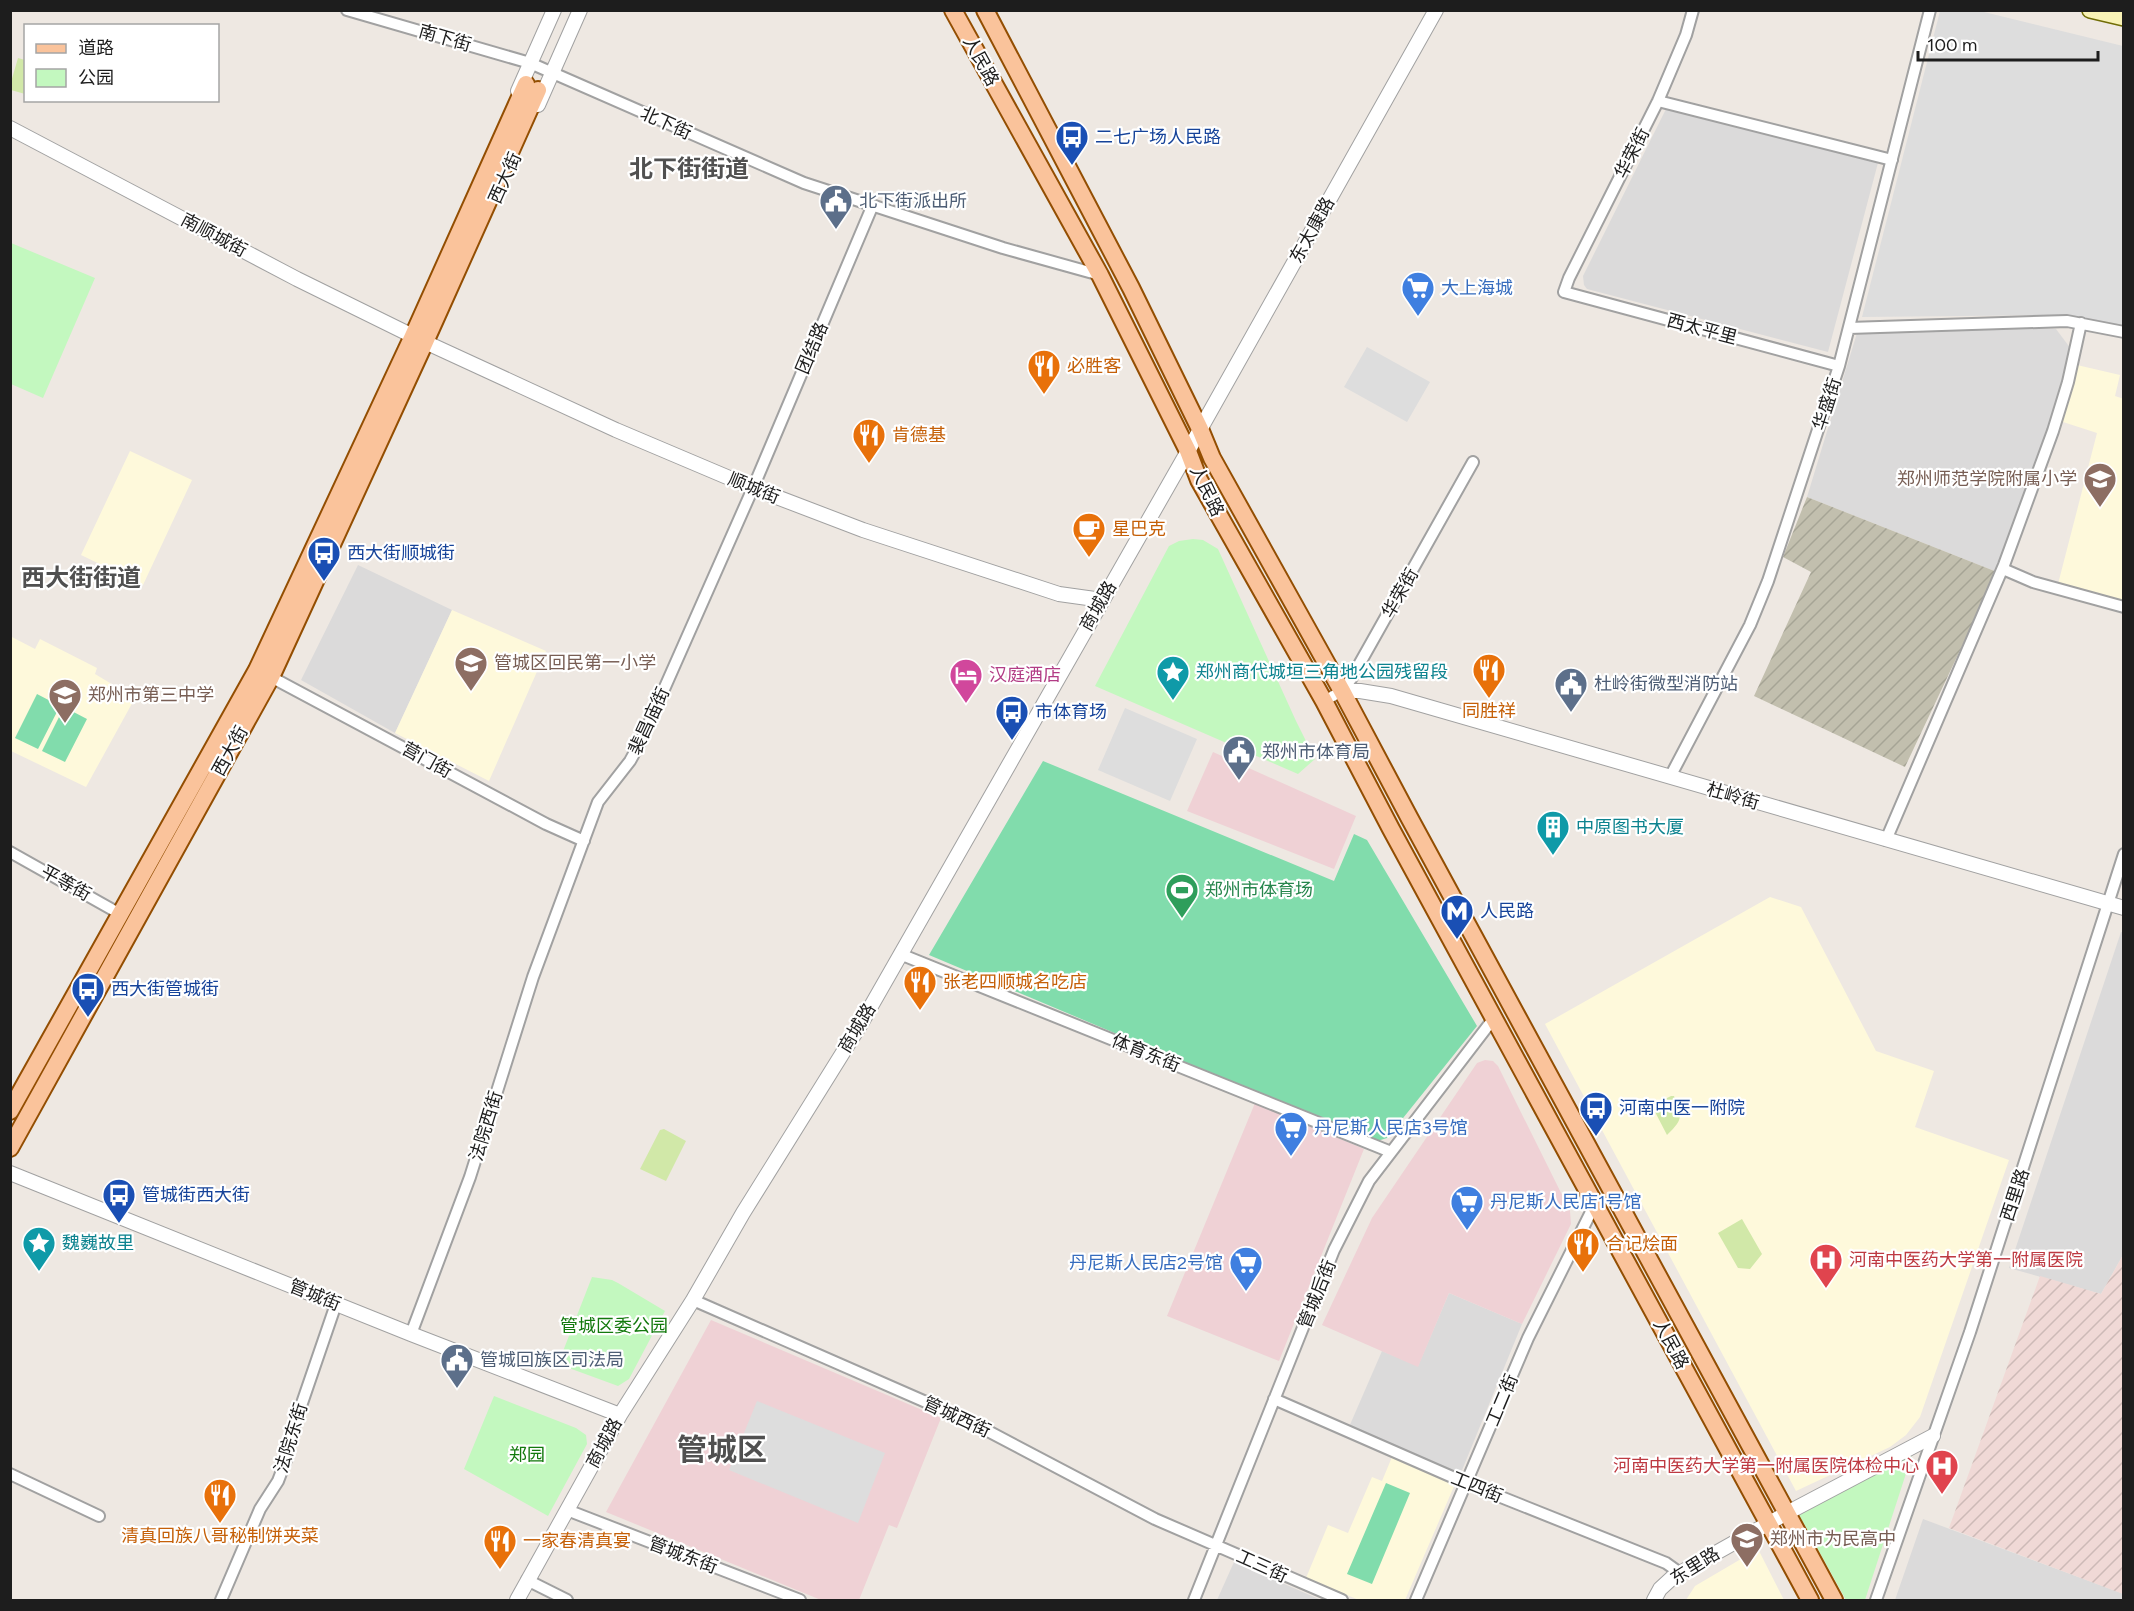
<svg xmlns="http://www.w3.org/2000/svg" width="2134" height="1611" font-family="Figtree,'Noto Sans SC',sans-serif">
	<defs>
		<pattern id="military-furrows" width="10" height="10" patternUnits="userSpaceOnUse" patternTransform="scale(1.5)"><rect width="10" height="10" fill="#f0d9d6"/><path d="M-1 1l2-2M0 10L10 0M9 11l2-2" fill="none" stroke="#cdbab7"/></pattern>
		<pattern id="construction-furrows" width="10" height="10" patternUnits="userSpaceOnUse" patternTransform="scale(1.5)"><rect width="10" height="10" fill="#c2bfae"/><path d="M-1 1l2-2M0 10L10 0M9 11l2-2" fill="none" stroke="#a6a495"/></pattern>
	</defs>
	<rect width="100%" height="100%" fill="#eee8e2"/>
	<path fill="#dbdada" d="M 1667,107 L 1879,159 L 1828,352 L 1587,289 L 1584,285 L 1583,276 Z
		M 2019,328 L 2056,329 L 2071,349 L 2059,399 L 1997,572 L 1807,497 L 1857,333 Z
		M 358,565 L 452,610 L 395,733 L 301,680 Z
		M 2121,932 L 2124,933 L 2123,1255 L 2101,1294 L 2009,1268 Z
		M 1449,1293 L 1522,1324 L 1460,1475 L 1349,1427 L 1382,1351 L 1418,1366 Z
		M 1923,1519 L 2124,1594 L 2123,1600 L 1895,1600 Z
		M 1234,1562 L 1321,1600 L 1217,1600 Z"/>
	<path fill="#efd1d5" d="M 1213,752 L 1356,816 L 1334,869 L 1187,811 Z
		M 1485,1060 L 1493,1061 L 1498,1066 L 1570,1211 L 1571,1224 L 1522,1324 L 1449,1293 L 1418,1367 L 1322,1325 L 1372,1218 L 1477,1063 Z
		M 1255,1103 L 1364,1149 L 1279,1361 L 1167,1316 Z
		M 711,1320 L 941,1418 L 897,1528 L 889,1525 L 859,1600 L 821,1600 L 606,1512 Z"/>
	<path fill="#fef9db" d="M 2077,365 L 2120,375 L 2115,396 L 2124,399 L 2123,604 L 2058,584 L 2097,433 L 2060,421 Z
		M 130,451 L 192,480 L 143,585 L 81,555 Z
		M 452,610 L 546,651 L 489,781 L 395,733 Z
		M 10,636 L 35,649 L 40,639 L 97,668 L 95,674 L 135,698 L 86,787 L 11,751 Z
		M 1770,897 L 1801,907 L 1876,1051 L 1934,1071 L 1915,1127 L 2009,1160 L 1920,1417 L 1906,1435 L 1890,1447 L 1796,1491 L 1545,1024 Z
		M 1392,1457 L 1455,1484 L 1405,1600 L 1359,1600 L 1306,1578 L 1328,1525 L 1348,1533 L 1372,1477 L 1382,1481 Z
		M 1758,1549 L 1784,1600 L 1686,1600 L 1695,1586 Z"/>
	<path fill="url(#military-furrows)" d="M 2123,1255 L 2124,1594 L 2123,1594 L 1949,1528 L 2040,1276 L 2101,1294 Z"/>
	<path fill="url(#construction-furrows)" d="M 1807,497 L 1997,572 L 1905,767 L 1754,696 L 1811,572 L 1783,557 Z"/>
	<path fill="#d1e8a8" d="M 18,58 L 25,60 L 25,94 L 11,90 L 11,82 Z
		M 1671,1096 L 1674,1096 C 1682,1116 1684,1119 1667,1135 L 1653,1108 L 1655,1104 Z
		M 664,1129 L 686,1141 L 666,1181 L 640,1169 L 660,1130 Z
		M 1742,1219 L 1762,1254 L 1750,1269 L 1738,1268 L 1718,1233 Z"/>
	<path fill="#c3f8bf" d="M 11,243 L 95,278 L 43,398 L 11,384 Z
		M 1193,539 L 1203,540 L 1218,549 L 1296,721 L 1315,759 L 1298,774 L 1095,686 L 1169,546 L 1179,541 Z
		M 592,1277 L 612,1280 L 618,1283 L 665,1311 L 629,1379 L 618,1386 L 558,1364 Z
		M 494,1396 L 576,1428 L 586,1435 L 587,1444 L 548,1516 L 464,1469 Z
		M 1912,1455 L 1865,1600 L 1846,1600 L 1799,1515 Z"/>
	<path fill="#81dcac" d="M 37,694 L 60,706 L 38,749 L 15,738 Z
		M 64,707 L 87,719 L 65,762 L 42,751 Z
		M 1043,761 L 1334,881 L 1354,834 L 1367,840 L 1477,1026 L 1387,1138 L 1374,1142 L 929,955 Z
		M 1386,1483 L 1410,1493 L 1372,1584 L 1347,1574 Z"/>
	<path fill="#ddd" d="M 1940,11 L 1980,11 L 2123,46 L 2123,327 L 2070,315 L 1862,317 Z
		M 1367,347 L 1430,382 L 1407,422 L 1344,387 Z
		M 1125,708 L 1197,739 L 1170,801 L 1098,770 Z
		M 757,1401 L 885,1453 L 858,1523 L 729,1470 Z"/>
	<g fill="none" stroke-linecap="round" stroke-linejoin="round">
		<defs>
			<path id="minor" d="M 347,10 L 530,63 L 804,183 L 1003,248 L 1100,275
				M 1693,10 L 1686,35 L 1658,101 L 1569,278 L 1564,292 L 1839,366
				M 1658,101 L 1892,160
				M 1849,328 L 2067,321 L 2124,332
				M 2003,569 L 2033,582 L 2124,607
				M 271,677 L 546,824 L 584,841
				M 1324,701 L 1342,691 L 1351,679 L 1473,462
				M 1670,777 L 1750,625 L 1768,581 L 1839,366 L 1930,10
				M 1886,840 L 2004,565 L 2053,431 L 2068,382 L 2081,323
				M 10,852 L 122,915
				M 900,954 L 1391,1152
				M 693,1300 L 967,1420 L 1155,1519 L 1342,1600
				M 411,1334 L 470,1177 L 533,977 L 598,802 L 630,761 L 642,739 L 753,488 L 872,207
				M 1274,1399 L 1466,1483 L 1666,1563 L 1680,1573
				M 10,1474 L 99,1516
				M 567,1510 L 800,1600
				M 527,1580 L 567,1600
				M 221,1600 L 260,1509 L 278,1481 L 286,1460 L 288,1444 L 336,1304
				M 1194,1600 L 1334,1250 L 1369,1181 L 1494,1018
				M 1416,1600 L 1528,1338 L 1595,1204
				M 1876,1600 L 1970,1332 L 2124,854"/>
			<path id="tertiary" d="M 518,91 L 554,10
				M 538,105 L 580,10
				M 10,128 L 297,279 L 425,342 L 616,430 L 753,488 L 863,530 L 1059,594 L 1102,600
				M 1342,691 L 1360,691 L 1391,696 L 2124,908
				M 10,1173 L 411,1334 L 620,1415
				M 517,1600 L 620,1415 L 693,1300 L 743,1213 L 862,1022 L 1188,451 L 1436,10
				M 1654,1600 L 1660,1589 L 1673,1577 L 1787,1513 L 1933,1436"/>
			<path id="secondary" d="M 2090,10 L 2124,18"/>
			<path id="primary" d="M 953,10 L 1100,275 L 1188,451 L 1199,480 L 1324,701 L 1391,829 L 1810,1600
				M 985,10 L 1131,288 L 1200,429 L 1212,458 L 1342,691 L 1410,819 L 1834,1600
				M 10,1111 L 257,670 L 413,336 L 526,84
				M 10,1148 L 271,677 L 425,342 L 538,90"/>
		</defs>
		<use href="#minor" stroke="#a1a1a1" stroke-width="14"/>
		<use href="#tertiary" stroke="#a1a1a1" stroke-width="16"/>
		<use href="#secondary" stroke="#716d06" stroke-width="18"/>
		<use href="#primary" stroke="#934e02" stroke-width="20"/>
		<use href="#minor" stroke="#fff" stroke-width="10"/>
		<use href="#tertiary" stroke="#fff" stroke-width="14"/>
		<use href="#secondary" stroke="#f8f2b6" stroke-width="15"/>
		<use href="#primary" stroke="#fac39b" stroke-width="16"/>
	</g>
	<defs>
		<symbol id="bus-pin" viewBox="-11 -11 22 30"><path d="M0 17L-7.5 6A9.5 9.5 0 1 1 7.5 6Z" fill="#1a4fb4" stroke="#fff"/><path d="M-5-6H5V4H4V6H2V4H-2V6H-4V4H-5ZM-3.5-4V0h7V-4ZM-3.5 1.2v1.5H-2V1.2ZM2 1.2v1.5H3.5V1.2Z" fill="#fff"/></symbol>
		<symbol id="civic-pin" viewBox="-11 -11 22 30"><path d="M0 17L-7.5 6A9.5 9.5 0 1 1 7.5 6Z" fill="#5c6f8a" stroke="#fff"/><path d="M-.6-6.5H3V-4.5H.6V-3L4-1V1h2V6H-6V1h2V-1L-.6-3ZM-1.2 2.5V6h2.4V2.5Z" fill="#fff"/></symbol>
		<symbol id="supermarket-pin" viewBox="-11 -11 22 30"><path d="M0 17L-7.5 6A9.5 9.5 0 1 1 7.5 6Z" fill="#3f7fe0" stroke="#fff"/><path d="M-6-5.5h2.5l.6 2H6L4.5 2H-2.5L-4.4-4H-6ZM-1.5 3.2a1.3 1.3 0 1 0 .1 0ZM3 3.2a1.3 1.3 0 1 0 .1 0Z" fill="#fff"/></symbol>
		<symbol id="restaurant-pin" viewBox="-11 -11 22 30"><path d="M0 17L-7.5 6A9.5 9.5 0 1 1 7.5 6Z" fill="#e8710a" stroke="#fff"/><path d="M-5-6h1v4h1v-4h1v4h1v-4h1v5L-1.5 .5V6h-2V.5L-5-1ZM5-6V6H3V1.5H1.5Q1.5-4 5-6Z" fill="#fff"/></symbol>
		<symbol id="school-pin" viewBox="-11 -11 22 30"><path d="M0 17L-7.5 6A9.5 9.5 0 1 1 7.5 6Z" fill="#8d6e63" stroke="#fff"/><path d="M0-5L7-2L0 1L-7-2ZM-4 1L0 2.5L4 1V4Q0 6-4 4Z" fill="#fff"/></symbol>
		<symbol id="cafe-pin" viewBox="-11 -11 22 30"><path d="M0 17L-7.5 6A9.5 9.5 0 1 1 7.5 6Z" fill="#e8710a" stroke="#fff"/><path d="M-5.5-4.5H6V0H3Q3 3.5 0 3.5H-2.5Q-5.5 3.5-5.5 0ZM3-3.2v2h1.7v-2ZM-6 4.5H4V6H-6Z" fill="#fff"/></symbol>
		<symbol id="sight-pin" viewBox="-11 -11 22 30"><path d="M0 17L-7.5 6A9.5 9.5 0 1 1 7.5 6Z" fill="#0f9aa8" stroke="#fff"/><path d="M0-6L1.8-2.2L6-1.7L2.9 1.2L3.7 5.4L0 3.3L-3.7 5.4L-2.9 1.2L-6-1.7L-1.8-2.2Z" fill="#fff"/></symbol>
		<symbol id="hotel-pin" viewBox="-11 -11 22 30"><path d="M0 17L-7.5 6A9.5 9.5 0 1 1 7.5 6Z" fill="#d1479c" stroke="#fff"/><path d="M-6-4.5h1.5V1H6V5H4.5V3h-9V5H-6ZM-4 0a1.8 1.8 0 1 1 3.6 0ZM.5 0V-2.5h3Q6-2.5 6 0Z" fill="#fff"/></symbol>
		<symbol id="building-pin" viewBox="-11 -11 22 30"><path d="M0 17L-7.5 6A9.5 9.5 0 1 1 7.5 6Z" fill="#0f9aa8" stroke="#fff"/><path d="M-4-6H4V6H1V3H-1V6H-4ZM-2.5-4.3h1.7v1.8h-1.7ZM.8-4.3h1.7v1.8H.8ZM-2.5-1h1.7V.8h-1.7ZM.8-1h1.7V.8H.8Z" fill="#fff"/></symbol>
		<symbol id="stadium-pin" viewBox="-11 -11 22 30"><path d="M0 17L-7.5 6A9.5 9.5 0 1 1 7.5 6Z" fill="#2e9e5b" stroke="#fff"/><path d="M0-5a6.5 5 0 1 0 0 10a6.5 5 0 1 0 0-10ZM-3.5-1.8h7v3.6h-7Z" fill="#fff"/></symbol>
		<symbol id="metro-pin" viewBox="-11 -11 22 30"><path d="M0 17L-7.5 6A9.5 9.5 0 1 1 7.5 6Z" fill="#1a4fb4" stroke="#fff"/><path d="M-5.5 5V-5H-3L0 0L3-5H5.5V5H3V-.5L0 4L-3-.5V5Z" fill="#fff"/></symbol>
		<symbol id="hospital-pin" viewBox="-11 -11 22 30"><path d="M0 17L-7.5 6A9.5 9.5 0 1 1 7.5 6Z" fill="#e0444e" stroke="#fff"/><path d="M-5-5h3v3.5h4V-5h3V5h-3V1.5h-4V5h-3Z" fill="#fff"/></symbol>
	</defs>
	<g fill-rule="evenodd">
		<use href="#bus-pin" x="1053" y="118" width="38" height="52"/>
		<use href="#civic-pin" x="817" y="182" width="38" height="52"/>
		<use href="#supermarket-pin" x="1399" y="269" width="38" height="52"/>
		<use href="#restaurant-pin" x="1025" y="347" width="38" height="52"/>
		<use href="#restaurant-pin" x="850" y="416" width="38" height="52"/>
		<use href="#school-pin" x="2081" y="460" width="38" height="52"/>
		<use href="#cafe-pin" x="1070" y="510" width="38" height="52"/>
		<use href="#bus-pin" x="305" y="534" width="38" height="52"/>
		<use href="#school-pin" x="452" y="644" width="38" height="52"/>
		<use href="#restaurant-pin" x="1470" y="651" width="38" height="52"/>
		<use href="#sight-pin" x="1154" y="653" width="38" height="52"/>
		<use href="#hotel-pin" x="947" y="656" width="38" height="52"/>
		<use href="#civic-pin" x="1552" y="665" width="38" height="52"/>
		<use href="#school-pin" x="46" y="676" width="38" height="52"/>
		<use href="#bus-pin" x="993" y="693" width="38" height="52"/>
		<use href="#civic-pin" x="1220" y="733" width="38" height="52"/>
		<use href="#building-pin" x="1534" y="808" width="38" height="52"/>
		<use href="#stadium-pin" x="1163" y="871" width="38" height="52"/>
		<use href="#metro-pin" x="1438" y="892" width="38" height="52"/>
		<use href="#restaurant-pin" x="901" y="963" width="38" height="52"/>
		<use href="#bus-pin" x="69" y="970" width="38" height="52"/>
		<use href="#bus-pin" x="1577" y="1089" width="38" height="52"/>
		<use href="#supermarket-pin" x="1272" y="1109" width="38" height="52"/>
		<use href="#bus-pin" x="100" y="1176" width="38" height="52"/>
		<use href="#supermarket-pin" x="1448" y="1183" width="38" height="52"/>
		<use href="#sight-pin" x="20" y="1224" width="38" height="52"/>
		<use href="#restaurant-pin" x="1564" y="1225" width="38" height="52"/>
		<use href="#hospital-pin" x="1807" y="1241" width="38" height="52"/>
		<use href="#supermarket-pin" x="1227" y="1244" width="38" height="52"/>
		<use href="#civic-pin" x="438" y="1341" width="38" height="52"/>
		<use href="#hospital-pin" x="1923" y="1447" width="38" height="52"/>
		<use href="#restaurant-pin" x="201" y="1476" width="38" height="52"/>
		<use href="#school-pin" x="1728" y="1520" width="38" height="52"/>
		<use href="#restaurant-pin" x="481" y="1522" width="38" height="52"/>
	</g>
	<g text-anchor="middle" dominant-baseline="central" stroke-width="4.5" stroke-linejoin="round" paint-order="stroke">
		<g font-size="18" fill="#1d1d1d" stroke="#fff">
			<text transform="translate(445 38) rotate(16)">南下街</text>
			<text transform="translate(981 61) rotate(61)">人民路</text>
			<text transform="translate(666 123) rotate(24)">北下街</text>
			<text transform="translate(1632 153) rotate(-63)">华荣街</text>
			<text transform="translate(505 178) rotate(-66)">西大街</text>
			<text transform="translate(1312 230) rotate(-61)">东太康路</text>
			<text transform="translate(214 235) rotate(28)">南顺城街</text>
			<text transform="translate(1702 329) rotate(15)">西太平里</text>
			<text transform="translate(812 348) rotate(-67)">团结路</text>
			<text transform="translate(1827 404) rotate(-72)">华盛街</text>
			<text transform="translate(754 488) rotate(22)">顺城街</text>
			<text transform="translate(1207 491) rotate(64)">人民路</text>
			<text transform="translate(1400 593) rotate(-60)">华荣街</text>
			<text transform="translate(1098 606) rotate(-60)">商城路</text>
			<text transform="translate(649 721) rotate(-65)">裴昌庙街</text>
			<text transform="translate(230 751) rotate(-61)">西大街</text>
			<text transform="translate(427 760) rotate(29)">营门街</text>
			<text transform="translate(1733 796) rotate(16)">杜岭街</text>
			<text transform="translate(66 883) rotate(29)">平等街</text>
			<text transform="translate(857 1028) rotate(-59)">商城路</text>
			<text transform="translate(1146 1053) rotate(22)">体育东街</text>
			<text transform="translate(486 1126) rotate(-73)">法院西街</text>
			<text transform="translate(2015 1195) rotate(-72)">西里路</text>
			<text transform="translate(1317 1294) rotate(-68)">管城后街</text>
			<text transform="translate(315 1295) rotate(22)">管城街</text>
			<text transform="translate(1671 1344) rotate(62)">人民路</text>
			<text transform="translate(1502 1400) rotate(-67)">工二街</text>
			<text transform="translate(957 1417) rotate(25)">管城西街</text>
			<text transform="translate(291 1438) rotate(-73)">法院东街</text>
			<text transform="translate(604 1443) rotate(-61)">商城路</text>
			<text transform="translate(1477 1487) rotate(22)">工四街</text>
			<text transform="translate(683 1555) rotate(21)">管城东街</text>
			<text transform="translate(1262 1566) rotate(24)">工三街</text>
			<text transform="translate(1695 1566) rotate(-32)">东里路</text>
		</g>
		<g font-size="18" fill="#164399" stroke="#fff" text-anchor="start">
			<text x="1095" y="137">二七广场人民路</text>
			<text x="347" y="553">西大街顺城街</text>
			<text x="1035" y="712">市体育场</text>
			<text x="1480" y="911">人民路</text>
			<text x="111" y="989">西大街管城街</text>
			<text x="1619" y="1108">河南中医一附院</text>
			<text x="142" y="1195">管城街西大街</text>
		</g>
		<g font-size="18" fill="#4e5e75" stroke="#fff" text-anchor="start">
			<text x="859" y="201">北下街派出所</text>
			<text x="1594" y="684">杜岭街微型消防站</text>
			<text x="1262" y="752">郑州市体育局</text>
			<text x="480" y="1360">管城回族区司法局</text>
		</g>
		<g font-size="18" fill="#366cbe" stroke="#fff" text-anchor="start">
			<text x="1441" y="288">大上海城</text>
			<text x="1314" y="1128">丹尼斯人民店3号馆</text>
			<text x="1490" y="1202">丹尼斯人民店1号馆</text>
			<text x="1223" y="1263" text-anchor="end">丹尼斯人民店2号馆</text>
		</g>
		<g font-size="18" fill="#c56008" stroke="#fff" text-anchor="start">
			<text x="1067" y="366">必胜客</text>
			<text x="892" y="435">肯德基</text>
			<text x="1112" y="529">星巴克</text>
			<text x="1489" y="711" text-anchor="middle">同胜祥</text>
			<text x="943" y="982">张老四顺城名吃店</text>
			<text x="1606" y="1244">合记烩面</text>
			<text x="220" y="1536" text-anchor="middle">清真回族八哥秘制饼夹菜</text>
			<text x="523" y="1541">一家春清真宴</text>
		</g>
		<g font-size="18" fill="#785e54" stroke="#fff" text-anchor="start">
			<text x="2077" y="479" text-anchor="end">郑州师范学院附属小学</text>
			<text x="494" y="663">管城区回民第一小学</text>
			<text x="88" y="695">郑州市第三中学</text>
			<text x="1770" y="1539">郑州市为民高中</text>
		</g>
		<g font-size="18" fill="#0d838f" stroke="#fff" text-anchor="start">
			<text x="1196" y="672">郑州商代城垣三角地公园残留段</text>
			<text x="1576" y="827">中原图书大厦</text>
			<text x="62" y="1243">魏巍故里</text>
		</g>
		<g font-size="18" fill="#b23c85" stroke="#fff" text-anchor="start">
			<text x="989" y="675">汉庭酒店</text>
		</g>
		<g font-size="18" fill="#27864d" stroke="#fff" text-anchor="start">
			<text x="1205" y="890">郑州市体育场</text>
		</g>
		<g font-size="18" fill="#be3a42" stroke="#fff" text-anchor="start">
			<text x="1849" y="1260">河南中医药大学第一附属医院</text>
			<text x="1919" y="1466" text-anchor="end">河南中医药大学第一附属医院体检中心</text>
		</g>
		<g font-size="18" fill="#13790d" stroke="#fff">
			<text x="614" y="1326">管城区委公园</text>
			<text x="527" y="1455">郑园</text>
		</g>
		<g font-size="24" font-weight="bold" fill="#505050" stroke="#fff">
			<text x="689" y="168">北下街街道</text>
			<text x="81" y="577">西大街街道</text>
		</g>
		<g font-size="30" font-weight="bold" fill="#505050" stroke="#fff">
			<text x="722" y="1449">管城区</text>
		</g>
	</g>
	<rect width="2134" height="1611" fill="none" stroke="#1d1d1d" stroke-width="24"/>
	<rect x="24" y="24" width="195" height="78" fill="#ffffff" stroke="#a5a5a5" stroke-width="1.5"/>
	<rect x="36" y="44" width="30" height="9" fill="#fac39b" stroke="#a5a5a5" stroke-width="1.5"/>
	<text x="78" y="54" font-size="18" fill="#1d1d1d">道路</text>
	<rect x="36" y="69" width="30" height="18" fill="#c3f8bf" stroke="#a5a5a5" stroke-width="1.5"/>
	<text x="78" y="84" font-size="18" fill="#1d1d1d">公园</text>
	<path d="M1918 51v9h180v-9" fill="none" stroke="#1d1d1d" stroke-width="3"/>
	<text x="1927" y="51" font-size="18" fill="#1d1d1d" stroke="#ffffff" stroke-width="4.5" paint-order="stroke">100 m</text>
</svg>
